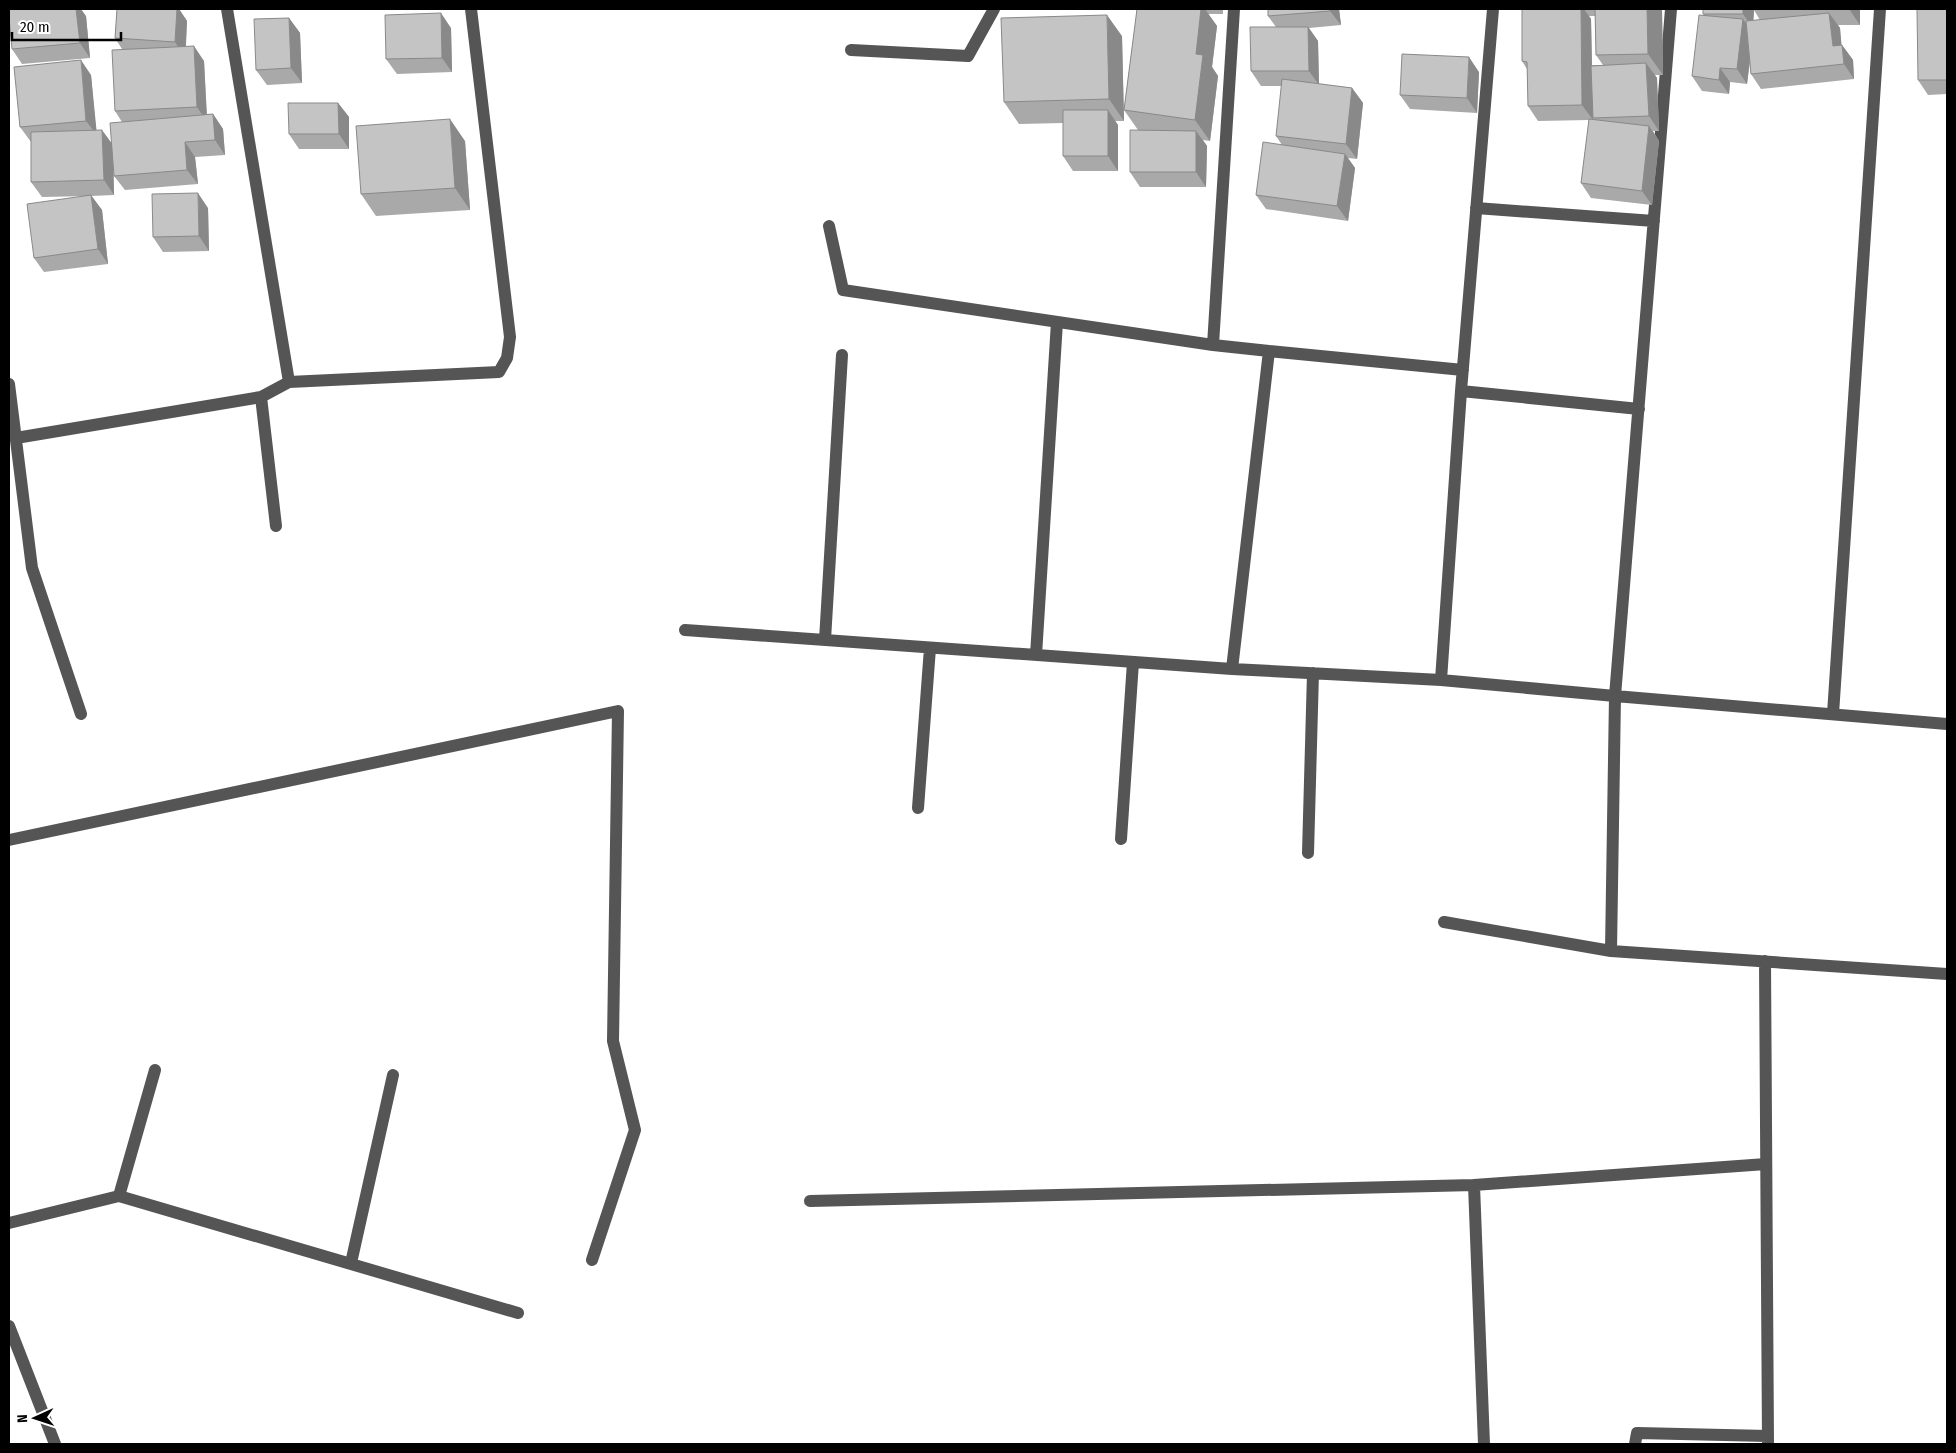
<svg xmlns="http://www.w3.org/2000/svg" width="1956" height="1453" font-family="'Fira Sans Condensed',sans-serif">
	<rect width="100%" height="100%" fill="#fff"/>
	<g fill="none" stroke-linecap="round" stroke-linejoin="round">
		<path stroke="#555" stroke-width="12" d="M 227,9 L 289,382
			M 1493,9 L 1461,391 L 1639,409
			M 1671,9 L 1615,696 L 1947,724
			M 851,50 L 968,56 L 994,9
			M 1476,208 L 1654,221
			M 829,226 L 843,290 L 1213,345 L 1269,351
			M 1213,345 L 1234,9
			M 9,384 L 32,568 L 81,714
			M 261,397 L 276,526
			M 16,438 L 261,397 L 289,382 L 499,372 L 507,358 L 510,337 L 471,9
			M 685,630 L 1232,669 L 1441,680 L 1615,696 L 1611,951 L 1947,974
			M 825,640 L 842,355
			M 1036,655 L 1057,322
			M 1232,669 L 1269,351 L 1463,370
			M 1441,680 L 1461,391
			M 1833,714 L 1880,9
			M 918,808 L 930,648
			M 1121,839 L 1133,662
			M 9,840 L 618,711 L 613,1041 L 635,1130 L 592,1260
			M 1308,853 L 1313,673
			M 1444,922 L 1611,951
			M 1765,961 L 1768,1444
			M 119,1196 L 155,1070
			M 810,1201 L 1474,1185
			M 9,1223 L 119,1196 L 518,1313
			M 351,1263 L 393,1075
			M 9,1326 L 55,1444
			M 1484,1444 L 1474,1185 L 1766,1164
			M 1635,1444 L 1637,1433 L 1768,1436"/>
	</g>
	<path fill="#a9a9a9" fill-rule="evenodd" d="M 117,9 L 179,9 L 187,21 L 186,47 L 204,61 L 207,115 L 213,114 L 223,129 L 225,155 L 195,157 L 198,184 L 125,190 L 114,176 L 113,161 L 114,195 L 91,196 L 102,210 L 108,264 L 44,272 L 34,258 L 90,196 L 42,197 L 31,182 L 31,142 L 20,127 L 91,75 L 96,131 L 112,144 L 122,122 L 115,111 L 122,49 L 115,38 Z
		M 1137,9 L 1223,9 L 1223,14 L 1208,14 L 1217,26 L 1212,67 L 1218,76 L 1210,141 L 1203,140 L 1207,146 L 1206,187 L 1140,187 L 1130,172 L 1138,130 L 1124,110 Z
		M 1268,9 L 1339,9 L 1341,25 L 1309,28 L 1318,41 L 1319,84 L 1352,88 L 1363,103 L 1357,159 L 1348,158 L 1355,168 L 1348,221 L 1266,209 L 1256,195 L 1282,145 L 1276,136 L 1282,86 L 1261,86 L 1251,71 L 1276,27 L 1268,16 Z
		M 1522,9 L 1662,9 L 1663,75 L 1655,75 L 1657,78 L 1659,131 L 1653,131 L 1659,141 L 1652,205 L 1591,198 L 1581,183 L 1589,120 L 1538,121 L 1528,106 L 1527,69 L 1522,61 ZM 1589,16 L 1595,16 L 1596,55 L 1603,65 L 1592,65 L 1591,19 ZM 1592,90 L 1593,118 L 1595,120 L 1593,120 Z
		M 1703,9 L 1860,9 L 1860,25 L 1838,25 L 1840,28 L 1841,45 L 1842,45 L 1853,60 L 1854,79 L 1761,89 L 1751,74 L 1750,61 L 1747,84 L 1730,82 L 1729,94 L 1702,91 L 1692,76 L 1704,15 L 1703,14 ZM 1754,10 L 1760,20 L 1753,20 Z
		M 1947,9 L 1947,94 L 1928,95 L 1918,80 Z
		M 86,16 L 90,58 L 22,64 L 12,49 Z
		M 289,18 L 300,33 L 302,83 L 267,85 L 256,70 Z
		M 451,28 L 452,72 L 397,74 L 386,59 Z
		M 1122,36 L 1124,121 L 1115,121 L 1118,125 L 1118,171 L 1073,171 L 1063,156 L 1063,123 L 1019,124 L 1004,102 Z
		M 1479,72 L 1477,113 L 1410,109 L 1400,95 Z
		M 338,103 L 349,117 L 349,149 L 299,149 L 289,134 Z
		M 465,141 L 470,210 L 376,216 L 361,194 Z
		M 208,208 L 209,251 L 163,252 L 153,237 Z"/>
	<path fill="#898989" d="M 76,9 L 81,9 L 86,16 L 90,58 L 80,43 Z
		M 177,9 L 179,9 L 187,21 L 185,57 L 175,42 Z
		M 1201,9 L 1205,9 L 1217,26 L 1212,67 L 1218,76 L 1210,141 L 1195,120 L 1196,54 Z
		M 1330,9 L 1339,9 L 1341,25 L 1330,11 Z
		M 1581,9 L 1584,9 L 1591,19 L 1593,120 L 1582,105 Z
		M 1647,9 L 1662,9 L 1663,75 L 1648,54 Z
		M 1743,9 L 1752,9 L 1754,10 L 1753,29 L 1743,14 Z
		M 1849,9 L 1860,9 L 1860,25 Z
		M 441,13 L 451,28 L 452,72 L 442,58 Z
		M 1829,13 L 1840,28 L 1843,61 L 1833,46 Z
		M 1107,15 L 1122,36 L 1124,121 L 1109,99 Z
		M 289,18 L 300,33 L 302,83 L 291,68 Z
		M 1743,19 L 1753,34 L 1747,84 L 1737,69 Z
		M 1308,27 L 1318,41 L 1319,85 L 1309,71 Z
		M 1842,45 L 1853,60 L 1854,79 L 1844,64 Z
		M 194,46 L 204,61 L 207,122 L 197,107 Z
		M 1469,57 L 1479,72 L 1477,113 L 1467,98 Z
		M 81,60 L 91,75 L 97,135 L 86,121 Z
		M 1646,63 L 1657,78 L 1659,131 L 1649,116 Z
		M 1720,68 L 1730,82 L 1729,94 L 1719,80 Z
		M 1352,88 L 1363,103 L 1357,159 L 1346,144 Z
		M 338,103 L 349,117 L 349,149 L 339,134 Z
		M 1108,110 L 1118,125 L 1118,171 L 1108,156 Z
		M 213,114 L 223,129 L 225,155 L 215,140 Z
		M 450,119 L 465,141 L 470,210 L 455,188 Z
		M 1649,126 L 1659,141 L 1652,205 L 1642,191 Z
		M 102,130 L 113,145 L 114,195 L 104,180 Z
		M 1196,131 L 1207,146 L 1206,187 L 1196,172 Z
		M 185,142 L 195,157 L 198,184 L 187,170 Z
		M 1345,154 L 1355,168 L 1348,221 L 1337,206 Z
		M 198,193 L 208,208 L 209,251 L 199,236 Z
		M 91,195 L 102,210 L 108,264 L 98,249 Z"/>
	<path fill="#c4c4c4" stroke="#898989" d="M 9,9 L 76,9 L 80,43 L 12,49 L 9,18 Z
		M 117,9 L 177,9 L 175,42 L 115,38 Z
		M 1137,9 L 1201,9 L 1196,54 L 1203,55 L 1195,120 L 1124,110 Z
		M 1268,9 L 1330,9 L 1330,11 L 1268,16 Z
		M 1522,9 L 1581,9 L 1582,105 L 1528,106 L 1527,62 L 1522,61 Z
		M 1595,9 L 1647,9 L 1648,54 L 1596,55 Z
		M 1703,9 L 1743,9 L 1743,14 L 1703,14 Z
		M 1917,9 L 1947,9 L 1947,80 L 1918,80 Z
		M 441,13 L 442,58 L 386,59 L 385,15 Z
		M 1829,13 L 1833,46 L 1842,45 L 1844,64 L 1751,74 L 1746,21 Z
		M 1107,15 L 1109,99 L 1004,102 L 1001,18 Z
		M 1699,15 L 1743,19 L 1737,69 L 1720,68 L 1719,80 L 1692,76 Z
		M 289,18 L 291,68 L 256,70 L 254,19 Z
		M 1250,27 L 1308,27 L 1309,71 L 1251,71 Z
		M 194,46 L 197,107 L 115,111 L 112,50 Z
		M 1402,54 L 1469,57 L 1467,98 L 1400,95 Z
		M 81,60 L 86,121 L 20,127 L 14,67 Z
		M 1646,63 L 1649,116 L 1593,118 L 1591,66 Z
		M 1282,79 L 1352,88 L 1346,144 L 1276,136 Z
		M 288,103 L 338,103 L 339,134 L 289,134 Z
		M 1063,110 L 1108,110 L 1108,156 L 1063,156 Z
		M 213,114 L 215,140 L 185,142 L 187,170 L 114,176 L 110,123 Z
		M 450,119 L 455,188 L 361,194 L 356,126 Z
		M 1589,119 L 1649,126 L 1642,191 L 1581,183 Z
		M 102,130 L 104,180 L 31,182 L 31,132 Z
		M 1130,130 L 1196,131 L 1196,172 L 1130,172 Z
		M 1263,142 L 1345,154 L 1337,206 L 1256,195 Z
		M 198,193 L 199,236 L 153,237 L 152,194 Z
		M 91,195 L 98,249 L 34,258 L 27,204 Z"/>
	<rect width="1956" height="1453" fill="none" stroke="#000000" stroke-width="20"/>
	<g transform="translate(35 1418) rotate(267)" stroke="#ffffff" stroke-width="4" paint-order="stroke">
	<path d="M0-4L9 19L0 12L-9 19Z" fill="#000000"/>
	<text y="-8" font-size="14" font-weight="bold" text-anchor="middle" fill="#000000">N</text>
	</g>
	<path d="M12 32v8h109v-8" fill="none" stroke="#000000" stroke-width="2.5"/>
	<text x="20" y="32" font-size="15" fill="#000000" stroke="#ffffff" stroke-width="4" paint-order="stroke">20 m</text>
</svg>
